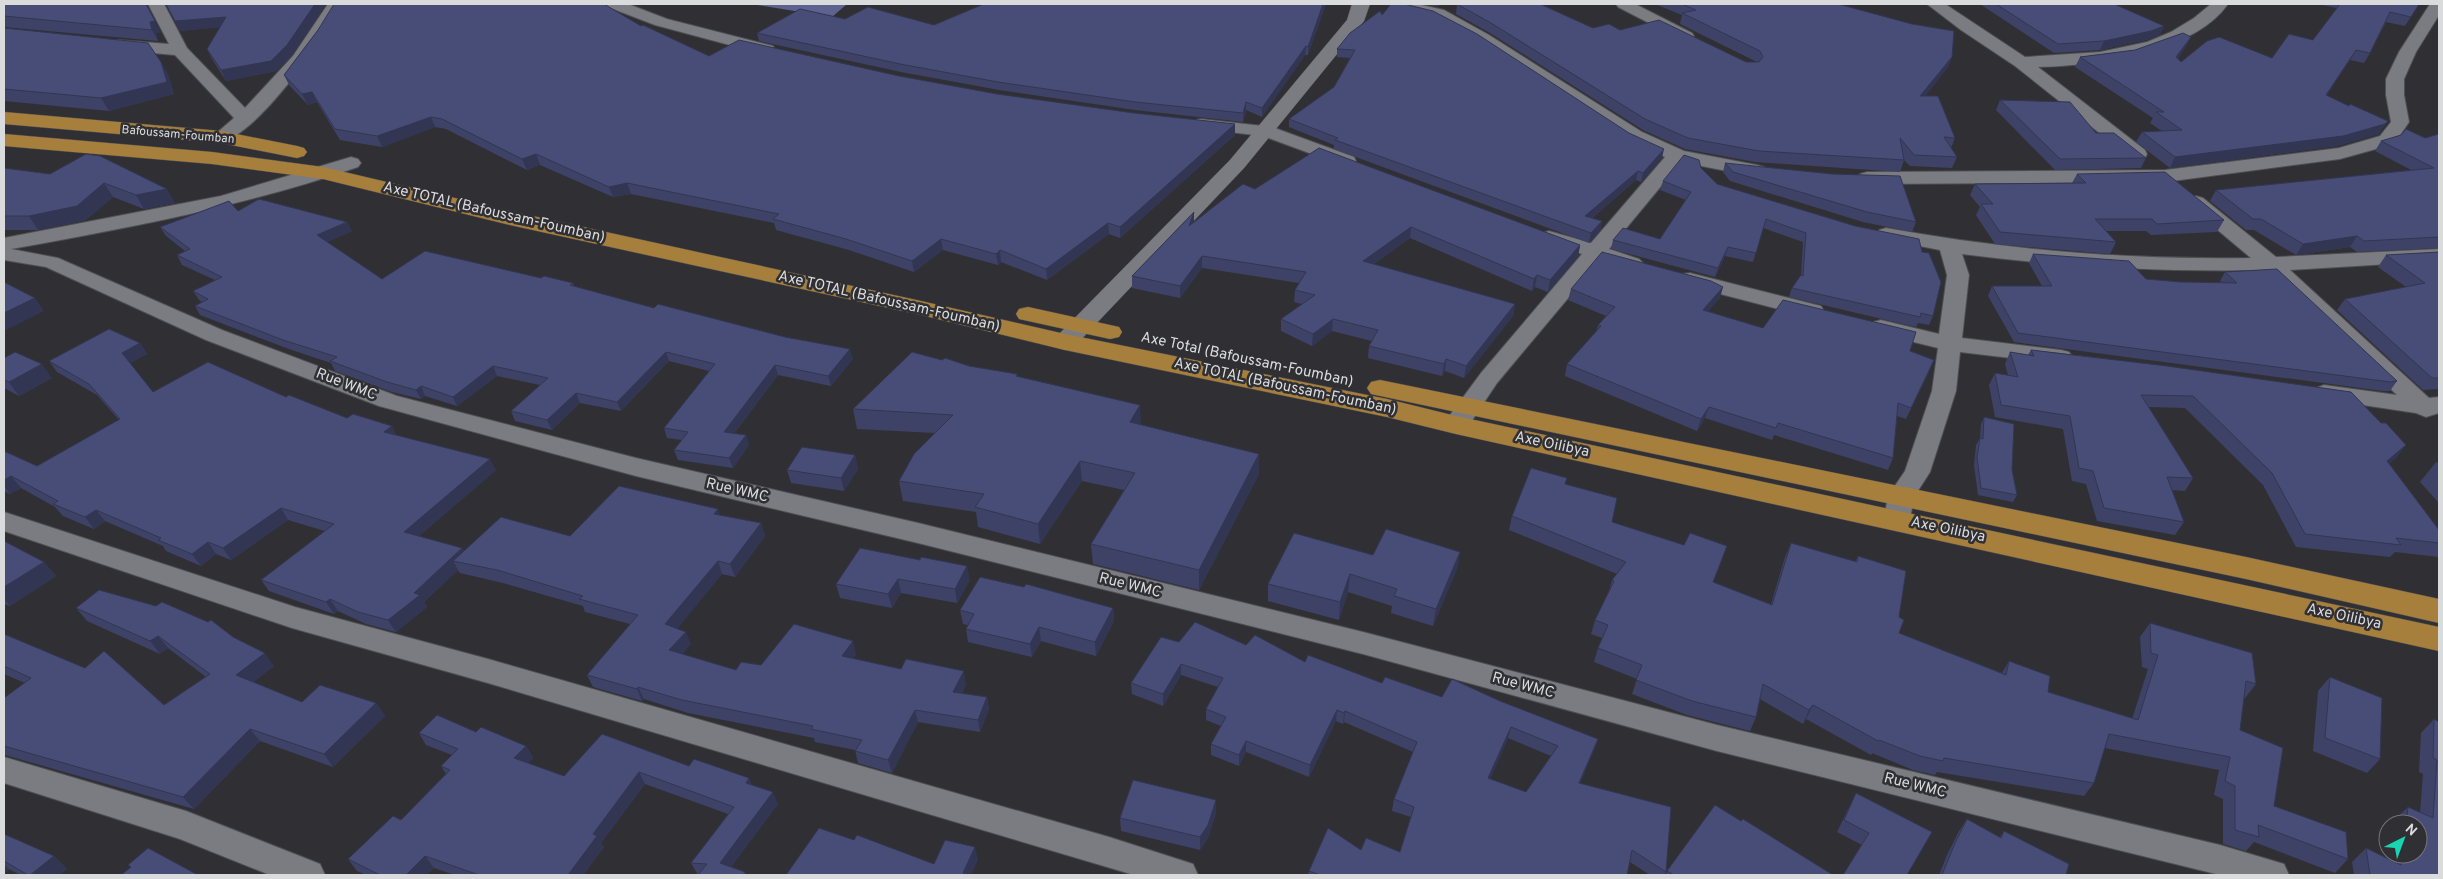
<svg xmlns="http://www.w3.org/2000/svg" width="2443" height="879" font-family="Overpass,sans-serif">
	<rect width="100%" height="100%" fill="#303034"/>
	<path fill="#5d628e" d="M 751,4 L 847,4 L 832,17 Z"/>
	<g fill="none" stroke-linecap="round" stroke-linejoin="round">
		<defs>
			<path id="minor" d="M 148,4 L 164,4 L 187,48 L 245,108 L 293,56 L 328,4 L 344,4 C 327,33 249,150 214,141 L 212,137 L 234,118 L 175,55 L 118,50 L 112,48 L 110,45 L 112,42 L 118,40 L 169,44 Z
				M 606,4 L 628,4 L 667,19 L 773,46 L 775,50 L 773,54 L 767,55 L 655,25 L 608,7 Z
				M 1389,4 L 1417,4 L 1444,10 L 1489,35 L 1642,132 L 1684,151 L 1757,165 L 1764,167 L 1767,171 L 1764,175 L 1757,177 L 1681,162 L 1609,249 L 1639,259 L 1643,263 L 1639,267 L 1632,269 L 1600,260 L 1497,383 L 1465,431 L 1456,433 L 1447,431 L 1444,425 L 1447,419 L 1481,373 L 1582,254 L 1542,241 L 1539,237 L 1542,233 L 1549,231 L 1591,243 L 1665,157 L 1628,140 L 1477,41 L 1433,17 L 1391,7 Z
				M 1616,4 L 1635,4 L 1692,33 L 1694,36 L 1692,39 L 1680,39 L 1618,7 Z
				M 1927,4 L 1945,4 L 2025,57 L 2100,52 L 2147,42 L 2171,32 L 2194,18 L 2211,4 L 2228,4 C 2193,54 2093,66 2038,67 L 2145,150 L 2147,154 L 2145,158 L 2131,158 L 2015,66 L 1961,30 Z
				M 2430,4 L 2439,4 L 2439,15 L 2416,52 L 2404,79 L 2404,95 L 2409,122 L 2394,144 L 2340,159 L 2165,182 L 1867,184 L 1860,182 L 1857,178 L 1860,174 L 1867,172 L 2165,170 L 2339,148 L 2380,136 L 2391,122 L 2386,95 L 2386,79 L 2399,52 Z
				M 1201,119 L 1272,127 L 1354,157 L 1356,161 L 1354,165 L 1347,167 L 1263,136 L 1195,128 L 1192,124 L 1195,120 Z
				M 351,157 L 358,159 L 361,163 L 358,167 C 245,206 129,228 11,249 L 58,258 L 222,330 L 397,396 L 636,458 L 918,523 L 1363,632 L 1717,725 L 2220,845 L 2284,864 L 2289,875 L 2220,875 L 1717,751 L 1363,654 L 918,543 L 636,476 L 379,406 L 206,340 L 46,267 L 4,260 L 4,238 L 221,196 Z
				M 2196,196 L 2203,198 L 2276,257 L 2439,249 L 2439,261 L 2290,270 L 2429,398 L 2439,397 L 2439,413 L 2426,417 L 2416,413 L 2316,398 L 2312,393 L 2316,388 L 2324,385 L 2397,395 L 2266,270 C 2164,272 2063,267 1962,254 L 1969,275 L 1962,338 L 2061,350 L 2069,352 L 2073,357 L 2069,362 L 2061,364 L 1960,352 L 1956,391 L 1930,472 L 1914,497 L 1910,519 L 1906,526 L 1897,528 L 1888,526 L 1884,519 L 1888,496 L 1905,471 L 1932,391 L 1938,348 L 1873,332 L 1870,327 L 1873,322 L 1881,320 L 1939,334 L 1947,275 L 1940,250 L 1879,238 L 1876,234 L 1879,230 L 1886,228 C 2007,250 2128,260 2251,258 L 2189,206 L 2186,202 L 2189,198 Z
				M 1690,273 L 1821,306 L 1824,311 L 1821,316 L 1813,318 L 1682,284 L 1679,279 L 1682,274 Z
				M 4,512 L 295,607 L 488,659 L 1109,837 L 1193,864 L 1198,875 L 1134,875 L 488,683 L 292,628 L 4,531 Z
				M 4,757 L 186,811 L 320,864 L 325,875 L 270,875 L 180,839 L 4,783 Z"/>
			<path id="tertiary" d="M 1352,4 L 1370,4 L 1364,21 L 1244,168 L 1074,347 L 1065,350 L 1056,347 L 1052,342 L 1056,337 L 1230,160 L 1347,20 Z"/>
			<path id="trunk" d="M 4,112 L 221,131 L 297,146 L 304,148 L 307,152 L 304,156 L 297,158 L 221,143 L 4,124 Z
				M 4,134 L 212,152 L 323,167 L 510,211 L 921,301 L 1065,334 L 1387,399 L 1456,416 L 2439,627 L 2439,651 L 1456,434 L 1387,417 L 1065,350 L 921,315 L 510,225 L 323,179 L 212,164 L 4,146 Z
				M 1028,307 L 1119,327 L 1122,332 L 1119,337 L 1110,339 L 1019,319 L 1016,314 L 1019,309 Z
				M 1380,380 L 2246,557 L 2439,599 L 2439,623 L 2246,579 L 1371,394 L 1367,388 L 1371,382 Z"/>
		</defs>
		<use href="#minor" stroke="#4e4f52" stroke-width="2"/>
		<use href="#tertiary" stroke="#4e4f52" stroke-width="1"/>
		<use href="#trunk" stroke="#4e4f52" stroke-width="1"/>
		<use href="#minor" fill="#7b7c81" fill-rule="evenodd"/>
		<use href="#tertiary" fill="#7b7c81" fill-rule="evenodd"/>
		<use href="#trunk" fill="#a67f3d" fill-rule="evenodd"/>
	</g>
	<path fill="#3e4266" fill-rule="evenodd" d="M 4,4 L 101,4 L 161,33 L 156,33 L 158,41 L 4,27 L 4,28 L 168,74 L 174,94 L 109,111 L 4,101 Z
		M 166,4 L 326,4 L 292,55 L 276,71 L 226,81 L 212,59 L 207,49 L 220,27 L 180,31 Z
		M 984,4 L 1326,4 L 1308,55 L 1305,55 L 1262,117 L 1246,110 L 1243,122 L 1135,110 L 999,90 L 901,72 L 759,41 L 757,33 L 845,19 L 934,25 Z
		M 1416,4 L 1446,4 L 1437,6 Z
		M 1457,4 L 1593,28 L 1620,30 L 1746,62 L 1757,62 L 1680,24 L 1682,15 L 1655,4 L 1838,4 L 1952,57 L 1948,67 L 1925,96 L 1955,138 L 1951,148 L 1957,157 L 1952,168 L 1910,166 L 1904,160 L 1900,172 L 1755,162 L 1685,149 L 1643,130 L 1490,33 L 1456,14 Z
		M 1980,4 L 2114,4 L 2164,26 L 2160,35 L 2146,40 L 2100,50 L 2054,53 Z
		M 2318,4 L 2419,4 L 2405,26 L 2386,22 L 2370,53 L 2364,63 L 2350,60 L 2326,96 L 2381,131 L 2379,134 L 2337,146 L 2170,168 L 2136,142 L 2142,132 L 2162,131 L 2150,123 L 2153,118 L 2075,67 L 2080,57 L 2135,50 L 2191,37 L 2186,46 L 2178,58 L 2181,62 L 2272,58 L 2313,40 L 2337,8 Z
		M 1382,15 L 1662,158 L 1641,182 L 1636,180 L 1592,218 L 1602,221 L 1600,231 L 1589,243 L 1334,149 L 1334,145 L 1289,127 L 1289,119 L 1334,87 L 1350,58 L 1337,57 L 1337,49 Z
		M 641,26 L 709,56 L 899,76 L 997,94 L 1134,113 L 1235,124 L 1235,135 L 1120,238 L 1109,234 L 1047,280 L 1001,262 L 998,265 L 943,250 L 914,272 L 849,250 L 776,230 L 774,223 L 631,194 L 613,197 L 540,165 L 527,170 L 446,129 L 435,127 L 382,147 L 340,140 L 317,102 L 308,105 L 289,85 L 284,75 L 318,30 Z
		M 2000,100 L 2096,133 L 2146,158 L 2141,168 L 2055,170 L 1996,110 Z
		M 2439,134 L 2439,248 L 2357,252 L 2350,247 L 2296,255 L 2254,230 L 2246,230 L 2210,201 L 2216,190 L 2411,170 L 2375,151 L 2381,141 L 2425,138 Z
		M 86,154 L 175,203 L 144,209 L 113,197 L 86,220 L 38,230 L 4,230 L 4,168 L 50,174 Z
		M 1725,163 L 1916,222 L 1912,232 L 1863,222 L 1730,181 L 1723,172 Z
		M 1701,168 L 1717,184 L 1855,226 L 1933,316 L 1929,325 L 1918,323 L 1916,327 L 1789,297 L 1792,288 L 1801,276 L 1803,242 L 1763,228 L 1753,262 L 1725,256 L 1715,277 L 1611,249 L 1613,240 L 1660,239 L 1686,200 L 1660,190 L 1663,181 Z
		M 2077,174 L 2224,220 L 2217,232 L 2151,235 L 2146,231 L 2106,231 L 2116,242 L 2110,254 L 1995,244 L 1976,215 L 1980,207 L 1970,195 L 1975,184 L 2072,183 Z
		M 1255,189 L 1580,245 L 1578,257 L 1548,292 L 1535,287 L 1532,291 L 1410,238 L 1374,264 L 1515,304 L 1513,316 L 1464,378 L 1445,371 L 1442,376 L 1368,358 L 1369,346 L 1372,341 L 1332,331 L 1312,346 L 1281,331 L 1281,319 L 1302,304 L 1294,302 L 1295,290 L 1299,283 L 1202,268 L 1180,298 L 1132,288 L 1132,276 L 1194,212 L 1194,222 Z
		M 238,211 L 347,222 L 352,231 L 327,242 L 382,279 L 541,278 L 573,283 L 574,287 L 654,308 L 853,359 L 831,386 L 778,375 L 734,434 L 746,435 L 749,445 L 733,468 L 678,460 L 674,450 L 682,440 L 667,438 L 664,428 L 709,371 L 669,361 L 621,411 L 580,403 L 552,430 L 515,421 L 511,411 L 540,385 L 497,376 L 457,406 L 425,396 L 421,399 L 392,392 L 335,371 L 331,363 L 289,349 L 200,315 L 195,306 L 202,302 L 199,300 L 193,291 L 215,280 L 182,265 L 177,255 L 185,251 L 166,236 L 160,227 Z
		M 2439,252 L 2439,390 L 2438,389 L 2423,390 L 2337,310 L 2345,299 L 2406,287 L 2378,267 L 2386,255 Z
		M 2033,254 L 2146,279 L 2180,282 L 2222,282 L 2220,281 L 2225,272 L 2397,381 L 2390,391 L 2383,391 L 2014,342 L 1988,296 L 1992,286 L 2042,286 L 2029,263 Z
		M 1571,289 L 1720,298 L 1708,311 L 1763,328 L 1910,351 L 1929,372 L 1906,419 L 1897,416 L 1893,458 L 1888,470 L 1774,435 L 1772,440 L 1705,418 L 1697,431 L 1565,376 L 1567,364 L 1596,332 L 1598,325 L 1606,316 L 1568,300 Z
		M 140,343 L 147,354 L 130,363 L 153,392 L 286,397 L 496,470 L 419,536 L 462,548 L 464,551 L 721,515 L 761,523 L 765,536 L 735,577 L 722,574 L 677,628 L 691,644 L 682,654 L 736,670 L 761,665 L 856,654 L 853,658 L 966,684 L 962,693 L 987,697 L 989,709 L 980,732 L 918,722 L 892,773 L 858,763 L 855,750 L 815,742 L 814,738 L 688,713 L 644,699 L 642,701 L 593,687 L 587,675 L 630,624 L 585,612 L 583,606 L 503,583 L 460,573 L 458,570 L 424,602 L 427,607 L 396,632 L 366,624 L 338,611 L 334,614 L 269,591 L 261,580 L 325,531 L 288,520 L 231,560 L 216,554 L 201,566 L 166,551 L 163,546 L 105,521 L 94,529 L 63,516 L 55,507 L 21,488 L 10,494 L 4,491 L 4,451 L 37,466 L 119,420 L 97,395 L 57,372 L 49,361 Z
		M 2031,350 L 2167,366 L 2397,457 L 2389,463 L 2439,530 L 2439,557 L 2395,552 L 2390,557 L 2296,547 L 2263,485 L 2185,408 L 2149,407 L 2193,478 L 2185,491 L 2172,490 L 2184,522 L 2175,535 L 2097,521 L 2086,484 L 2072,481 L 2063,429 L 1995,417 L 1989,385 L 1995,373 L 2008,375 L 2005,364 L 2010,352 L 2028,355 Z
		M 4,358 L 52,378 L 19,396 L 4,388 Z
		M 942,360 L 969,366 L 1017,374 L 1018,376 L 1141,425 L 1259,454 L 1259,474 L 1199,590 L 1093,564 L 1091,544 L 1124,490 L 1082,481 L 1040,544 L 978,527 L 976,512 L 903,501 L 899,481 L 935,433 L 857,429 L 853,409 Z
		M 1984,417 L 2012,470 L 2017,495 L 2013,502 L 1978,495 L 1974,465 L 1976,445 L 1980,438 L 1981,424 Z
		M 855,455 L 858,469 L 844,491 L 791,483 L 787,470 Z
		M 2436,462 L 2439,463 L 2439,503 L 2420,482 Z
		M 1566,485 L 1612,522 L 1722,560 L 1713,583 L 1771,604 L 1785,557 L 1791,543 L 1855,562 L 1858,556 L 1899,617 L 1899,633 L 2002,673 L 2009,661 L 2048,692 L 2132,719 L 2148,669 L 2142,667 L 2140,637 L 2150,623 L 2256,684 L 2245,698 L 2244,698 L 2240,730 L 2274,806 L 2348,859 L 2335,873 L 2254,842 L 2246,851 L 2223,844 L 2223,799 L 2214,795 L 2219,770 L 2105,748 L 2094,783 L 2084,796 L 1937,772 L 1935,775 L 1913,770 L 1872,753 L 1871,755 L 1806,719 L 1803,724 L 1760,699 L 1756,717 L 1750,731 L 1687,715 L 1632,694 L 1637,679 L 1594,662 L 1598,648 L 1602,638 L 1591,634 L 1595,620 L 1609,591 L 1612,580 L 1617,574 L 1509,530 L 1512,516 Z
		M 4,541 L 44,562 L 56,576 L 10,606 L 4,604 Z
		M 860,548 L 970,580 L 957,603 L 901,593 L 892,608 L 840,598 L 836,584 Z
		M 1460,552 L 1457,569 L 1433,626 L 1391,613 L 1392,606 L 1348,592 L 1339,620 L 1268,601 L 1268,584 L 1373,555 Z
		M 76,608 L 274,666 L 253,682 L 302,702 L 376,703 L 385,716 L 333,767 L 260,741 L 194,809 L 5,755 L 4,757 L 4,698 L 25,683 L 4,674 L 4,634 L 164,705 L 206,677 L 168,648 L 160,654 L 87,621 Z
		M 1113,608 L 1114,621 L 1096,656 L 1041,641 L 1032,657 L 968,642 L 966,629 L 968,625 L 963,624 L 960,610 Z
		M 1179,642 L 1246,645 L 1382,683 L 1442,697 L 1500,701 L 1598,739 L 1594,750 L 1580,783 L 1666,872 L 1664,875 L 1650,875 L 1630,862 L 1627,875 L 1308,875 L 1309,871 L 1361,850 L 1400,852 L 1411,817 L 1392,811 L 1394,799 L 1413,752 L 1344,722 L 1343,724 L 1336,721 L 1309,777 L 1246,752 L 1239,766 L 1211,755 L 1211,744 L 1221,726 L 1206,720 L 1206,709 L 1218,687 L 1181,675 L 1163,706 L 1132,694 L 1131,683 ZM 1508,738 L 1551,756 L 1526,792 L 1490,779 Z
		M 2330,677 L 2380,759 L 2367,773 L 2313,751 L 2318,691 Z
		M 2434,719 L 2439,722 L 2439,875 L 2354,875 L 2352,862 L 2366,848 L 2389,860 L 2390,854 L 2418,854 L 2418,824 L 2393,824 L 2394,820 L 2408,807 L 2420,813 L 2423,774 L 2419,772 L 2421,733 Z
		M 476,732 L 526,746 L 533,758 L 528,763 L 564,776 L 689,766 L 749,778 L 751,784 L 778,804 L 731,867 L 745,872 L 746,875 L 698,875 L 691,863 L 728,814 L 645,784 L 601,843 L 604,847 L 583,875 L 455,875 L 434,868 L 426,875 L 366,875 L 357,871 L 348,859 L 401,820 L 446,774 L 441,766 L 452,755 L 426,745 L 419,733 Z
		M 1856,793 L 1907,875 L 1862,845 L 1837,832 Z
		M 1216,800 L 1216,813 L 1208,838 L 1200,850 L 1121,831 L 1120,818 Z
		M 1967,819 L 2000,837 L 2004,831 L 2066,875 L 1939,875 L 1947,855 L 1959,831 Z
		M 1741,821 L 1833,875 L 1665,875 L 1667,871 Z
		M 4,834 L 54,856 L 67,869 L 59,875 L 20,875 L 9,869 L 4,874 Z"/>
	<path fill="#323653" d="M 146,4 L 161,33 L 156,33 L 158,41 L 152,30 Z
		M 315,4 L 326,4 L 292,55 L 276,71 L 226,81 L 221,70 Z
		M 1323,4 L 1326,4 L 1308,55 L 1308,47 Z
		M 1437,4 L 1446,4 L 1437,6 Z
		M 226,17 L 231,26 L 180,31 L 175,21 Z
		M 2164,26 L 2160,35 L 2146,40 L 2100,50 L 2104,41 Z
		M 2191,37 L 2186,46 L 2171,67 L 2176,57 Z
		M 1306,46 L 1305,55 L 1262,117 L 1262,108 Z
		M 2356,50 L 2350,60 L 2320,106 L 2326,95 Z
		M 1952,57 L 1948,67 L 1916,107 L 1920,96 Z
		M 161,62 L 168,74 L 174,94 L 109,111 L 101,98 Z
		M 312,92 L 317,102 L 308,105 L 302,94 Z
		M 1246,102 L 1246,110 L 1243,122 L 1243,113 Z
		M 431,117 L 435,127 L 382,147 L 377,136 Z
		M 2388,121 L 2379,134 L 2337,146 L 2170,168 L 2175,157 Z
		M 1235,124 L 1235,135 L 1120,238 L 1120,227 Z
		M 1664,149 L 1662,158 L 1641,182 L 1643,173 Z
		M 536,154 L 540,165 L 527,170 L 522,159 Z
		M 1638,171 L 1636,180 L 1583,225 L 1585,216 Z
		M 104,183 L 113,197 L 86,220 L 38,230 L 29,216 Z
		M 627,183 L 631,194 L 613,197 L 609,187 Z
		M 167,189 L 175,203 L 144,209 L 136,195 Z
		M 1194,212 L 1194,224 L 1189,226 Z
		M 1602,221 L 1600,231 L 1589,243 L 1591,233 Z
		M 347,222 L 352,231 L 322,244 L 317,235 Z
		M 1108,223 L 1109,234 L 1047,280 L 1046,269 Z
		M 1411,227 L 1410,238 L 1362,272 L 1363,261 Z
		M 2357,236 L 2350,247 L 2296,255 L 2303,244 Z
		M 941,239 L 943,250 L 914,272 L 912,261 Z
		M 1580,245 L 1578,257 L 1548,292 L 1550,280 Z
		M 1728,247 L 1725,256 L 1715,277 L 1718,268 Z
		M 1000,250 L 1001,262 L 998,265 L 996,254 Z
		M 1202,256 L 1202,268 L 1180,298 L 1180,286 Z
		M 1537,275 L 1535,287 L 1532,291 L 1534,279 Z
		M 1723,287 L 1720,298 L 1699,321 L 1703,310 Z
		M 35,298 L 44,311 L 4,331 L 4,313 Z
		M 1515,304 L 1513,316 L 1464,378 L 1466,366 Z
		M 1333,319 L 1332,331 L 1312,346 L 1313,334 Z
		M 140,343 L 147,354 L 129,364 L 122,353 Z
		M 850,349 L 853,359 L 831,386 L 828,376 Z
		M 666,352 L 669,361 L 621,411 L 617,402 Z
		M 1446,359 L 1445,371 L 1442,376 L 1444,364 Z
		M 42,364 L 52,378 L 19,396 L 9,382 Z
		M 775,365 L 778,375 L 728,442 L 724,432 Z
		M 493,366 L 497,376 L 457,406 L 453,397 Z
		M 421,386 L 425,396 L 421,399 L 416,390 Z
		M 576,393 L 580,403 L 552,430 L 547,420 Z
		M 1140,405 L 1141,425 L 1130,422 Z
		M 1709,407 L 1705,418 L 1697,431 L 1701,419 Z
		M 392,426 L 398,437 L 384,432 Z
		M 746,435 L 749,445 L 733,468 L 729,458 Z
		M 2406,445 L 2397,457 L 2377,473 L 2387,461 Z
		M 1259,454 L 1259,474 L 1199,590 L 1199,570 Z
		M 855,455 L 858,469 L 844,491 L 841,478 Z
		M 490,459 L 496,470 L 411,543 L 404,532 Z
		M 1080,461 L 1082,481 L 1040,544 L 1038,524 Z
		M 11,476 L 21,488 L 10,494 L 4,486 L 4,480 Z
		M 281,508 L 288,520 L 231,560 L 223,548 Z
		M 718,509 L 723,521 L 714,514 Z
		M 96,510 L 105,521 L 94,529 L 85,517 Z
		M 761,523 L 765,536 L 735,577 L 730,564 Z
		M 208,542 L 216,554 L 201,566 L 192,554 Z
		M 462,548 L 469,560 L 453,561 L 458,570 L 424,602 L 427,607 L 396,632 L 388,620 L 414,593 Z
		M 1460,552 L 1457,569 L 1433,626 L 1436,609 Z
		M 718,561 L 722,574 L 671,637 L 665,624 Z
		M 44,562 L 56,576 L 10,606 L 4,599 L 4,587 Z
		M 967,566 L 970,580 L 957,603 L 955,589 Z
		M 1350,574 L 1348,592 L 1339,620 L 1340,602 Z
		M 898,579 L 901,593 L 892,608 L 888,594 Z
		M 330,599 L 338,611 L 334,614 L 326,602 Z
		M 1113,608 L 1114,621 L 1096,656 L 1095,642 Z
		M 1039,627 L 1041,641 L 1032,657 L 1030,644 Z
		M 686,632 L 691,644 L 674,662 L 669,650 Z
		M 158,636 L 168,648 L 160,654 L 150,641 Z
		M 853,641 L 856,654 L 845,669 L 842,656 Z
		M 265,653 L 274,666 L 246,688 L 236,675 Z
		M 1181,664 L 1181,675 L 1163,706 L 1163,694 Z
		M 964,671 L 966,684 L 956,704 L 953,692 Z
		M 638,687 L 644,699 L 642,701 L 637,689 Z
		M 987,697 L 989,709 L 980,732 L 978,720 Z
		M 376,703 L 385,716 L 333,767 L 324,754 Z
		M 1813,705 L 1806,719 L 1803,724 L 1809,710 Z
		M 915,710 L 918,722 L 892,773 L 888,760 Z
		M 1337,710 L 1336,721 L 1309,777 L 1310,765 Z
		M 1345,711 L 1344,722 L 1343,724 L 1344,713 Z
		M 1511,727 L 1508,738 L 1485,790 L 1488,778 Z
		M 250,729 L 260,741 L 194,809 L 183,797 Z
		M 1598,739 L 1594,750 L 1576,794 L 1579,783 Z
		M 1246,741 L 1246,752 L 1239,766 L 1239,755 Z
		M 526,746 L 533,758 L 521,770 L 514,758 Z
		M 639,772 L 645,784 L 601,843 L 604,847 L 583,875 L 568,875 L 593,834 Z
		M 749,778 L 754,790 L 746,783 Z
		M 773,792 L 778,804 L 725,875 L 720,863 Z
		M 1216,800 L 1216,813 L 1208,838 L 1200,850 L 1200,837 Z
		M 975,847 L 978,860 L 971,875 L 963,873 Z
		M 54,856 L 67,869 L 59,875 L 30,875 Z
		M 425,856 L 434,868 L 426,875 L 406,875 Z
		M 4,864 L 9,869 L 4,874 Z"/>
	<path fill="#484d77" stroke="#323653" fill-rule="evenodd" d="M 4,4 L 146,4 L 155,21 L 150,22 L 152,30 L 4,16 Z
		M 166,4 L 315,4 L 287,45 L 271,61 L 221,70 L 207,49 L 226,17 L 175,21 Z
		M 334,4 L 604,4 L 641,26 L 643,25 L 709,56 L 739,40 L 899,76 L 997,94 L 1134,113 L 1235,124 L 1120,227 L 1108,223 L 1046,269 L 1000,250 L 996,254 L 941,239 L 912,261 L 846,239 L 773,219 L 779,214 L 627,183 L 609,187 L 536,154 L 522,159 L 442,119 L 431,117 L 377,136 L 335,129 L 312,92 L 302,94 L 284,75 L 318,30 Z
		M 984,4 L 1323,4 L 1308,47 L 1306,46 L 1262,108 L 1246,102 L 1243,113 L 1135,102 L 998,82 L 900,64 L 757,33 L 800,9 L 845,19 L 868,7 L 934,25 Z
		M 1391,4 L 1404,4 L 1433,11 L 1477,34 L 1629,133 L 1664,149 L 1643,173 L 1638,171 L 1585,216 L 1602,221 L 1591,233 L 1335,140 L 1338,138 L 1289,119 L 1334,87 L 1355,50 L 1337,49 L 1350,33 L 1380,11 L 1382,15 Z
		M 1457,4 L 1540,4 L 1593,28 L 1609,24 L 1620,30 L 1659,20 L 1746,62 L 1759,62 L 1763,57 L 1760,51 L 1682,13 L 1696,10 L 1682,4 L 1838,4 L 1912,24 L 1954,31 L 1952,57 L 1920,96 L 1938,96 L 1955,138 L 1944,137 L 1957,157 L 1914,155 L 1900,138 L 1904,160 L 1759,151 L 1688,138 L 1645,119 L 1491,23 Z
		M 1996,4 L 2114,4 L 2164,26 L 2151,31 L 2104,41 L 2058,44 Z
		M 2340,4 L 2419,4 L 2411,17 L 2390,12 L 2370,53 L 2356,50 L 2326,95 L 2349,106 L 2350,104 L 2388,121 L 2385,124 L 2343,136 L 2175,157 L 2142,132 L 2182,130 L 2156,112 L 2164,112 L 2080,57 L 2135,50 L 2183,33 L 2191,37 L 2176,57 L 2181,62 L 2207,41 L 2219,37 L 2272,58 L 2289,34 L 2313,40 Z
		M 4,28 L 148,43 L 161,62 L 167,82 L 101,98 L 4,89 Z
		M 2000,100 L 2070,102 L 2096,133 L 2114,133 L 2146,158 L 2060,159 Z
		M 2406,129 L 2425,138 L 2439,134 L 2439,237 L 2364,241 L 2357,236 L 2303,244 L 2261,219 L 2253,219 L 2216,190 L 2434,168 L 2381,141 L 2401,135 Z
		M 1319,148 L 1580,245 L 1550,280 L 1537,275 L 1534,279 L 1411,227 L 1363,261 L 1515,304 L 1466,366 L 1446,359 L 1444,364 L 1369,346 L 1378,330 L 1333,319 L 1313,334 L 1281,319 L 1315,295 L 1295,290 L 1306,272 L 1202,256 L 1180,286 L 1132,276 L 1194,212 L 1189,226 L 1243,184 L 1255,189 Z
		M 86,154 L 100,156 L 167,189 L 136,195 L 104,183 L 77,206 L 29,216 L 4,216 L 4,168 L 50,174 Z
		M 1684,155 L 1699,160 L 1701,168 L 1717,184 L 1855,226 L 1919,239 L 1922,252 L 1929,253 L 1941,282 L 1933,316 L 1921,313 L 1920,317 L 1792,288 L 1801,275 L 1803,276 L 1806,233 L 1766,219 L 1756,253 L 1728,247 L 1718,268 L 1613,240 L 1623,228 L 1660,239 L 1691,192 L 1663,181 Z
		M 1725,163 L 1832,174 L 1900,176 L 1916,222 L 1867,212 L 1733,172 Z
		M 2165,172 L 2224,220 L 2157,224 L 2152,219 L 2095,219 L 2116,242 L 2000,232 L 1981,204 L 1993,204 L 1975,184 L 2086,183 L 2077,174 Z
		M 259,199 L 347,222 L 317,235 L 382,279 L 425,251 L 541,278 L 544,276 L 573,283 L 570,285 L 654,308 L 658,304 L 785,337 L 850,349 L 828,376 L 775,365 L 724,432 L 746,435 L 729,458 L 674,450 L 688,432 L 664,428 L 715,364 L 666,352 L 617,402 L 576,393 L 547,420 L 511,411 L 548,378 L 493,366 L 453,397 L 421,386 L 416,390 L 387,382 L 330,361 L 337,357 L 283,340 L 195,306 L 208,299 L 193,291 L 222,277 L 177,255 L 190,249 L 160,227 L 229,201 L 238,211 Z
		M 1602,252 L 1711,281 L 1723,287 L 1703,310 L 1763,328 L 1783,300 L 1916,332 L 1910,351 L 1934,360 L 1911,408 L 1898,403 L 1893,458 L 1778,423 L 1776,428 L 1709,407 L 1701,419 L 1567,364 L 1601,326 L 1598,325 L 1615,307 L 1571,289 Z
		M 2439,252 L 2439,378 L 2432,378 L 2345,299 L 2425,283 L 2386,255 Z
		M 2033,254 L 2129,261 L 2146,279 L 2180,282 L 2237,283 L 2225,272 L 2277,269 L 2397,381 L 2390,382 L 2018,333 L 1992,286 L 2052,286 Z
		M 4,282 L 35,298 L 4,313 Z
		M 109,329 L 140,343 L 122,353 L 153,392 L 208,362 L 286,397 L 289,395 L 347,418 L 353,414 L 392,426 L 384,432 L 490,459 L 404,532 L 462,548 L 414,593 L 420,595 L 388,620 L 358,612 L 330,599 L 326,602 L 261,580 L 334,524 L 281,508 L 223,548 L 208,542 L 192,554 L 158,540 L 161,538 L 96,510 L 85,517 L 53,504 L 58,501 L 11,476 L 4,480 L 4,451 L 37,466 L 120,419 L 89,384 L 49,361 Z
		M 2031,350 L 2167,366 L 2351,392 L 2381,423 L 2386,423 L 2406,445 L 2387,461 L 2439,530 L 2439,543 L 2396,538 L 2401,545 L 2305,534 L 2272,473 L 2193,396 L 2141,395 L 2193,478 L 2167,477 L 2184,522 L 2104,508 L 2093,471 L 2079,468 L 2070,416 L 2001,405 L 1995,373 L 2018,377 L 2010,352 L 2034,356 Z
		M 15,352 L 42,364 L 9,382 L 4,380 L 4,358 Z
		M 912,352 L 942,360 L 945,358 L 969,366 L 1017,374 L 1016,376 L 1140,405 L 1130,422 L 1259,454 L 1199,570 L 1091,544 L 1135,473 L 1080,461 L 1038,524 L 975,507 L 984,494 L 899,481 L 914,454 L 953,415 L 853,409 Z
		M 1984,417 L 2014,424 L 2012,470 L 2017,495 L 1981,488 L 1977,458 L 1980,438 L 1983,439 Z
		M 802,447 L 855,455 L 841,478 L 787,470 Z
		M 1531,468 L 1567,478 L 1565,484 L 1617,498 L 1612,522 L 1684,545 L 1690,533 L 1727,546 L 1713,582 L 1772,605 L 1791,543 L 1857,562 L 1858,556 L 1906,571 L 1899,617 L 1904,620 L 1899,633 L 2006,675 L 2009,661 L 2050,676 L 2048,692 L 2138,720 L 2158,655 L 2151,653 L 2150,623 L 2252,653 L 2256,684 L 2246,681 L 2240,730 L 2283,748 L 2274,806 L 2346,832 L 2348,859 L 2258,825 L 2259,837 L 2235,830 L 2235,786 L 2225,781 L 2230,757 L 2109,734 L 2094,783 L 1944,758 L 1943,761 L 1920,756 L 1879,740 L 1878,741 L 1813,705 L 1809,710 L 1763,684 L 1756,717 L 1692,701 L 1636,680 L 1642,665 L 1598,648 L 1608,625 L 1595,620 L 1614,581 L 1612,580 L 1626,562 L 1512,516 Z
		M 619,486 L 718,509 L 714,514 L 761,523 L 730,564 L 718,561 L 665,624 L 686,632 L 669,650 L 736,670 L 741,662 L 761,665 L 794,624 L 853,641 L 842,656 L 901,669 L 906,659 L 964,671 L 953,692 L 987,697 L 978,720 L 915,710 L 888,760 L 855,751 L 862,740 L 811,729 L 813,726 L 682,700 L 638,687 L 637,689 L 587,675 L 638,615 L 579,599 L 583,596 L 497,570 L 453,561 L 501,517 L 570,536 Z
		M 1386,529 L 1460,552 L 1436,609 L 1394,596 L 1397,589 L 1350,574 L 1340,602 L 1268,584 L 1294,533 L 1373,555 Z
		M 4,541 L 44,562 L 4,587 Z
		M 860,548 L 920,560 L 921,557 L 967,566 L 955,589 L 898,579 L 888,594 L 836,584 Z
		M 980,577 L 1024,587 L 1026,584 L 1113,608 L 1095,642 L 1039,627 L 1030,644 L 966,629 L 974,614 L 960,610 Z
		M 99,590 L 156,606 L 162,602 L 208,622 L 211,620 L 233,637 L 265,653 L 236,675 L 302,702 L 320,685 L 376,703 L 324,754 L 250,729 L 183,797 L 4,746 L 4,698 L 31,678 L 4,666 L 4,634 L 85,668 L 104,651 L 164,705 L 210,674 L 158,636 L 150,641 L 76,608 Z
		M 1195,622 L 1246,645 L 1255,635 L 1305,662 L 1308,655 L 1382,683 L 1385,677 L 1442,697 L 1452,679 L 1500,701 L 1598,739 L 1579,783 L 1671,807 L 1666,872 L 1632,850 L 1627,875 L 1320,875 L 1309,871 L 1328,828 L 1361,850 L 1366,838 L 1400,852 L 1414,807 L 1394,799 L 1417,742 L 1345,711 L 1344,713 L 1337,710 L 1310,765 L 1246,741 L 1239,755 L 1211,744 L 1226,717 L 1206,709 L 1223,678 L 1181,664 L 1163,694 L 1131,683 L 1161,637 L 1179,642 ZM 1511,727 L 1558,746 L 1526,792 L 1488,778 Z
		M 2330,677 L 2382,698 L 2380,759 L 2325,738 Z
		M 437,715 L 476,732 L 481,727 L 526,746 L 514,758 L 564,776 L 602,734 L 689,766 L 694,759 L 749,778 L 746,783 L 773,792 L 720,863 L 745,872 L 743,875 L 698,875 L 707,864 L 691,863 L 734,807 L 639,772 L 593,834 L 597,836 L 568,875 L 479,875 L 425,856 L 406,875 L 380,875 L 348,859 L 393,816 L 401,820 L 450,770 L 441,766 L 458,749 L 419,733 Z
		M 2434,719 L 2439,722 L 2439,875 L 2370,875 L 2366,848 L 2401,865 L 2403,854 L 2418,854 L 2418,824 L 2406,824 L 2408,807 L 2433,818 L 2437,760 L 2433,758 Z
		M 1133,780 L 1216,800 L 1208,825 L 1200,837 L 1120,818 Z
		M 1856,793 L 1932,832 L 1907,875 L 1843,875 L 1869,833 L 1844,820 Z
		M 1715,805 L 1741,821 L 1743,819 L 1833,875 L 1674,875 L 1667,871 Z
		M 1967,819 L 2001,838 L 2004,831 L 2069,864 L 2066,875 L 1942,875 L 1955,843 Z
		M 819,828 L 854,840 L 857,835 L 934,864 L 945,840 L 975,847 L 963,873 L 970,875 L 786,875 Z
		M 4,834 L 54,856 L 30,875 L 28,875 L 4,861 Z
		M 148,848 L 198,875 L 121,875 L 131,867 L 128,865 Z"/>
	<g text-anchor="middle" dominant-baseline="central" stroke-width="5" stroke-linejoin="round" paint-order="stroke">
		<g font-size="12" fill="#dadbdd" stroke="#303034">
			<text transform="translate(178 135) rotate(5)">Bafoussam-Foumban</text>
		</g>
		<g font-size="15" fill="#dadbdd" stroke="#303034">
			<text transform="translate(494 213) rotate(13)">Axe TOTAL (Bafoussam-Foumban)</text>
			<text transform="translate(889 302) rotate(13)">Axe TOTAL (Bafoussam-Foumban)</text>
			<text transform="translate(1247 360) rotate(12)">Axe Total (Bafoussam-Foumban)</text>
			<text transform="translate(346 385) rotate(21)">Rue WMC</text>
			<text transform="translate(1285 387) rotate(12)">Axe TOTAL (Bafoussam-Foumban)</text>
			<text transform="translate(1552 445) rotate(12)">Axe Oilibya</text>
			<text transform="translate(737 491) rotate(13)">Rue WMC</text>
			<text transform="translate(1948 530) rotate(12)">Axe Oilibya</text>
			<text transform="translate(1130 586) rotate(14)">Rue WMC</text>
			<text transform="translate(2344 617) rotate(12)">Axe Oilibya</text>
			<text transform="translate(1523 686) rotate(15)">Rue WMC</text>
			<text transform="translate(1915 786) rotate(14)">Rue WMC</text>
		</g>
	</g>
	<rect width="2443" height="879" fill="none" stroke="#dadbdd" stroke-width="10"/>
	<g transform="translate(2403 839) rotate(42)"><circle r="24" fill="#303034" stroke="#747478"/>
	<path d="M0-4L9 19L0 12L-9 19Z" fill="#18d5b2"/>
	<text y="-8" font-size="14" font-weight="bold" text-anchor="middle" fill="#dadbdd">N</text>
	</g>
</svg>
